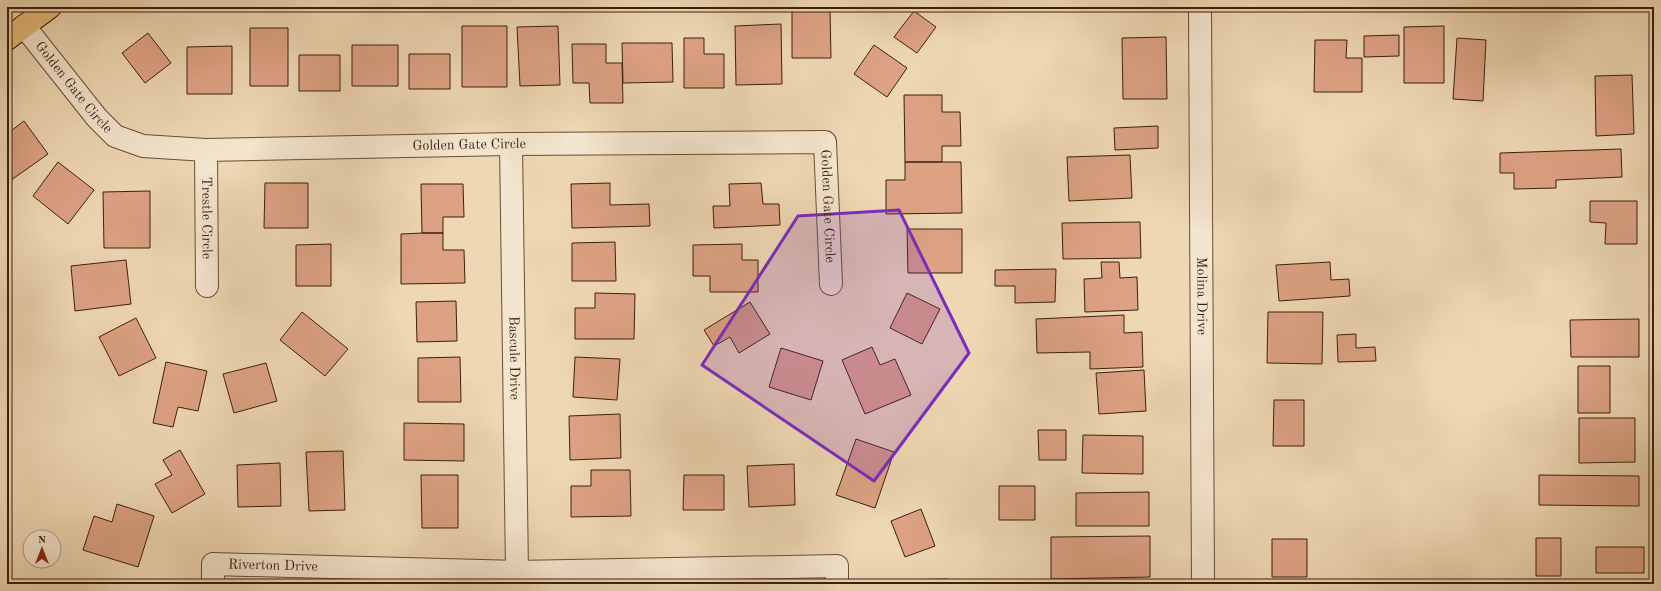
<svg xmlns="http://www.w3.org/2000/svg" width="1661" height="591" font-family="'Old Standard TT',serif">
	<rect width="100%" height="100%" fill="#eed7b3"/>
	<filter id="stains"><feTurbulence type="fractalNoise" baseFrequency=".005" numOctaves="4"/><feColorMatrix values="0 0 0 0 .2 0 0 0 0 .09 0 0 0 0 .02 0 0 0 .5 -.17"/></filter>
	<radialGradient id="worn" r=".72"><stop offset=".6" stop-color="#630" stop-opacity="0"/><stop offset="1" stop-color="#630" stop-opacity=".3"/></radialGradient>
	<path fill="#dda283" stroke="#3c1f0e" d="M 792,10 L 830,10 L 831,58 L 792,58 Z
		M 914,11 L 936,27 L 917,53 L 894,37 Z
		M 781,24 L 782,84 L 736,85 L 735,26 Z
		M 462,26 L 507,26 L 507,87 L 462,87 Z
		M 558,26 L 560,85 L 520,86 L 517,27 Z
		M 1444,26 L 1444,83 L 1404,83 L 1404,27 Z
		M 250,28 L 288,28 L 288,86 L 250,86 Z
		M 148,33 L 171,63 L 145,83 L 122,53 Z
		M 1399,35 L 1399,56 L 1364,57 L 1364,36 Z
		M 1166,37 L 1167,99 L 1123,99 L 1122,38 Z
		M 684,38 L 704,38 L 704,54 L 724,54 L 724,88 L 684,88 Z
		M 1457,38 L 1486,40 L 1483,101 L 1453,99 Z
		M 1315,40 L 1347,40 L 1346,58 L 1362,58 L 1362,92 L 1314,92 Z
		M 622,43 L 672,43 L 673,82 L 623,83 Z
		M 572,44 L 606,44 L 606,63 L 622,63 L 623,103 L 590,103 L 589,83 L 573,83 Z
		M 352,45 L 398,45 L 398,86 L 352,86 Z
		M 874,45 L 907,68 L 887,97 L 854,74 Z
		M 232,46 L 232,94 L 187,94 L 187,47 Z
		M 409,54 L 450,54 L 450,89 L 409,89 Z
		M 299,55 L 340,55 L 340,91 L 299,91 Z
		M 1632,75 L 1634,134 L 1596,136 L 1595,76 Z
		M 904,95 L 942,95 L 942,112 L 960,112 L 961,146 L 942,146 L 942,162 L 905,162 Z
		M 24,121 L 48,154 L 7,183 L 7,134 Z
		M 1158,126 L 1158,148 L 1115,150 L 1114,128 Z
		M 1621,149 L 1622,177 L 1556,180 L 1556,188 L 1514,189 L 1514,173 L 1500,173 L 1500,153 Z
		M 1130,155 L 1132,198 L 1069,201 L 1067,157 Z
		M 58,162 L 94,190 L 68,224 L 33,196 Z
		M 905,162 L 961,162 L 962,213 L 886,214 L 886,180 L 905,180 Z
		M 265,183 L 308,183 L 308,228 L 264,228 Z
		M 610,183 L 610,205 L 649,204 L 650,226 L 572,228 L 571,184 Z
		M 761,183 L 763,204 L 779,204 L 780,225 L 714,228 L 713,206 L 730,206 L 729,184 Z
		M 421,184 L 463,184 L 464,217 L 443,217 L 443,233 L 422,233 Z
		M 150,191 L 150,248 L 104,248 L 103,192 Z
		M 1590,201 L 1637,201 L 1637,244 L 1605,244 L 1606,223 L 1590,222 Z
		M 1140,222 L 1141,258 L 1063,259 L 1062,223 Z
		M 907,229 L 962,229 L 962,273 L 908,273 Z
		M 422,233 L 443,233 L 443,250 L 464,250 L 465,283 L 401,284 L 401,234 Z
		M 615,242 L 616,281 L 572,281 L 572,243 Z
		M 331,244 L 331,286 L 296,286 L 296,245 Z
		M 742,244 L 742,260 L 758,260 L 758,292 L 710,292 L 710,276 L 693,276 L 693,245 Z
		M 126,260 L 131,304 L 75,311 L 71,266 Z
		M 1101,262 L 1119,262 L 1120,278 L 1137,277 L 1138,310 L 1085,312 L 1084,279 L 1102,278 Z
		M 1330,262 L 1331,280 L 1349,279 L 1350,296 L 1279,301 L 1276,265 Z
		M 1056,269 L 1055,302 L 1015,303 L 1015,286 L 995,286 L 995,270 Z
		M 595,293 L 635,294 L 634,339 L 575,339 L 575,308 L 595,308 Z
		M 907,293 L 940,309 L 922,344 L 890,328 Z
		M 456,301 L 457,341 L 417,342 L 416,302 Z
		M 750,302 L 770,334 L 739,353 L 730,337 L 714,346 L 704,330 Z
		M 302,312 L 348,349 L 325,376 L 280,340 Z
		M 1268,312 L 1323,312 L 1322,364 L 1267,363 Z
		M 1124,315 L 1124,333 L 1142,332 L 1143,367 L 1090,369 L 1090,352 L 1037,353 L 1036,319 Z
		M 136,318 L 156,358 L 119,376 L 99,337 Z
		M 1639,319 L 1639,357 L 1571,357 L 1570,320 Z
		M 1356,334 L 1356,348 L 1375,347 L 1376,361 L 1338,362 L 1337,335 Z
		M 872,347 L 880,365 L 895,359 L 911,395 L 865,414 L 842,360 Z
		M 781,348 L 823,361 L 811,400 L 769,387 Z
		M 460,357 L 461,402 L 418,402 L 418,358 Z
		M 575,357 L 620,359 L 617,400 L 573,397 Z
		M 166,362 L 207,371 L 198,411 L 178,407 L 173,427 L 153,423 Z
		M 266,363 L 277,401 L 234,413 L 223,374 Z
		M 1578,366 L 1610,366 L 1610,413 L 1578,413 Z
		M 1144,370 L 1146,411 L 1099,414 L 1096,373 Z
		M 1274,400 L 1304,400 L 1304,446 L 1273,446 Z
		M 620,414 L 621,458 L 570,460 L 569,416 Z
		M 1579,418 L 1635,418 L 1635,462 L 1579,463 Z
		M 404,423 L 464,424 L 464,461 L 404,460 Z
		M 1038,430 L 1066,430 L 1066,460 L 1039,460 Z
		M 1083,435 L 1143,436 L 1143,474 L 1082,473 Z
		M 856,439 L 894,452 L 875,508 L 836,495 Z
		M 180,450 L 205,494 L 172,513 L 155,484 L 172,475 L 163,460 Z
		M 343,451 L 345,510 L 309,511 L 306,452 Z
		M 280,463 L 281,506 L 238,507 L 237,465 Z
		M 794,464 L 795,505 L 749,507 L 747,466 Z
		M 591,470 L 630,470 L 631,516 L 571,517 L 571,486 L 591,486 Z
		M 421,475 L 458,475 L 458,528 L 422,528 Z
		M 684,475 L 724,475 L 724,510 L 683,510 Z
		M 1539,475 L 1639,476 L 1639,506 L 1539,505 Z
		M 999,486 L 1035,486 L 1035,520 L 999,520 Z
		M 1149,492 L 1149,526 L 1076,526 L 1076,493 Z
		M 117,504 L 154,516 L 138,567 L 83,550 L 94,516 L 112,522 Z
		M 921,509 L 935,546 L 905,557 L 891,521 Z
		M 1150,536 L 1150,577 L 1051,579 L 1051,537 Z
		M 1536,538 L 1561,538 L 1561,576 L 1536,576 Z
		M 1272,539 L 1307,539 L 1307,577 L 1272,577 Z
		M 1596,547 L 1644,547 L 1644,573 L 1596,573 Z
		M 948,579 L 948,584 L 889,584 L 889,580 Z"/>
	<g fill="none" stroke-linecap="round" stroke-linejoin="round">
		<defs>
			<g id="minor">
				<path id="s1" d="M 1200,7 L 1203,584"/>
				<path id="s2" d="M 24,26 L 97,118 L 115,136 L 143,146 L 206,150 L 511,144 L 825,142 L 831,284"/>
				<path id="s3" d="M 511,144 L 517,572"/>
				<path id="s4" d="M 206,150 L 207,286"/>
				<path id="s5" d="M 213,584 L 213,564 L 517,572 L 837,566 L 837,584"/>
			</g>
			<path id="major" d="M 7,39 L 50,7"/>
		</defs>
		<use href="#minor" stroke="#684d37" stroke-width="24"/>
		<use href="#major" stroke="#3c1f0e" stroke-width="24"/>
		<use href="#minor" stroke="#f4e5ce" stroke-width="22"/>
		<use href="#major" stroke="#e7bc7a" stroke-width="22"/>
	</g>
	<path fill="#7b2cbf" fill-opacity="0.2" stroke="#7b2cbf" stroke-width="3" stroke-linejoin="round" d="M 899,210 L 969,353 L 874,481 L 702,365 L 798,216 Z"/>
	<g text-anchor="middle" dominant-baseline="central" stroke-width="3.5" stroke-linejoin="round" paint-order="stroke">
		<g font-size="14" fill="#3c1f0e" stroke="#f4e5ce">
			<text stroke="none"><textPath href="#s2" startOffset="79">Golden Gate Circle</textPath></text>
			<text stroke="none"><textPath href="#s2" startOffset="499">Golden Gate Circle</textPath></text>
			<text stroke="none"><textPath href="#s2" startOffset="919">Golden Gate Circle</textPath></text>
			<text stroke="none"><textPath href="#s4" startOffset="68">Trestle Circle</textPath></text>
			<text stroke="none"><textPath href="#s1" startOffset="289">Molina Drive</textPath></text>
			<text stroke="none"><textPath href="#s3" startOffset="214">Bascule Drive</textPath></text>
			<text stroke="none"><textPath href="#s5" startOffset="80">Riverton Drive</textPath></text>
		</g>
	</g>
	<rect width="1661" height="591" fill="none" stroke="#eed7b3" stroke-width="24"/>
	<rect x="8" y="8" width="1645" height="575" fill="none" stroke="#3c1f0e" stroke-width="2"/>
	<rect x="12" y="12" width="1637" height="567" fill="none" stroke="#3c1f0e"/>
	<g transform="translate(42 549)"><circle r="19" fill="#f4e5ce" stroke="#aa9681"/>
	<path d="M0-3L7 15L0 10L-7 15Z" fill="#8f2418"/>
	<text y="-6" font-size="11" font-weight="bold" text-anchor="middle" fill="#3c1f0e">N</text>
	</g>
	<rect width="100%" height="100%" filter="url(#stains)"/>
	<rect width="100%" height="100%" fill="url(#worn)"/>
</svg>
